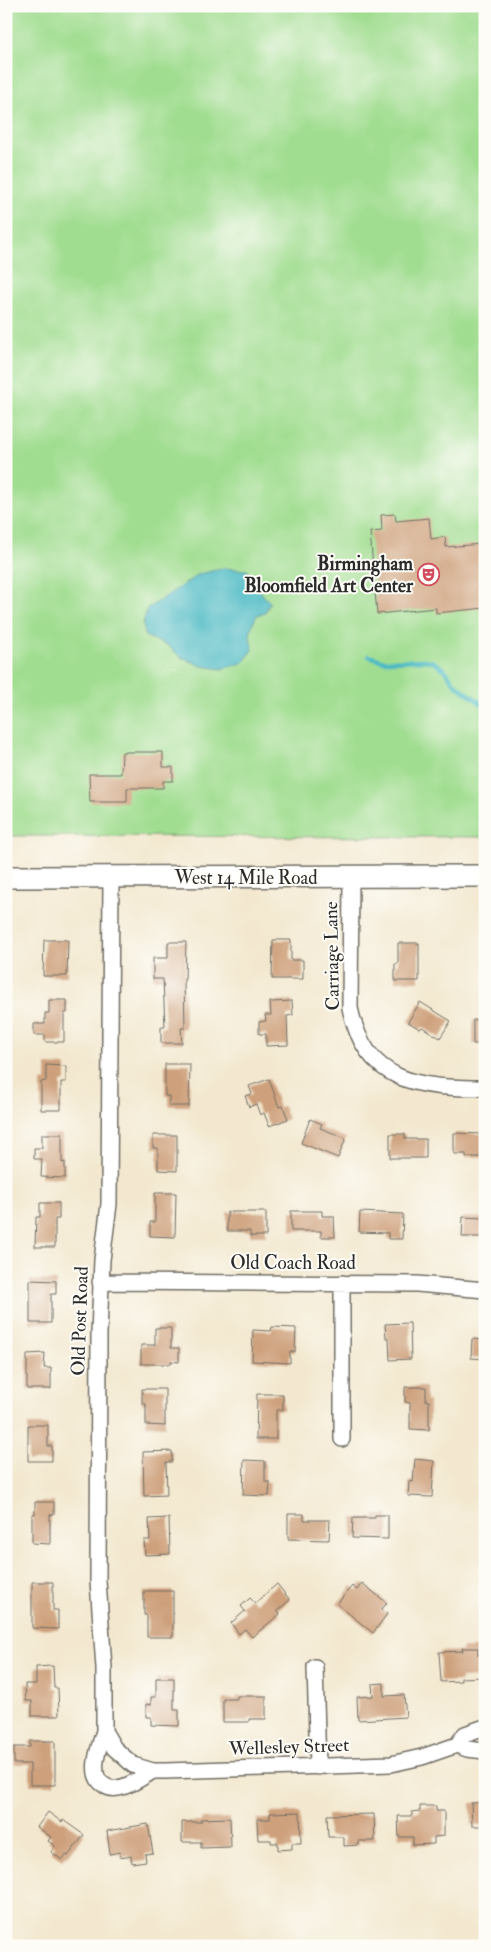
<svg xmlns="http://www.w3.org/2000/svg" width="491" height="1952" font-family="'IM FELL Double Pica',serif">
	<rect width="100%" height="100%" fill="#fdfcf7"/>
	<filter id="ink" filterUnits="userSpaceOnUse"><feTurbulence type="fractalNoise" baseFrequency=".02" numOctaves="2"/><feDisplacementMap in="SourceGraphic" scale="10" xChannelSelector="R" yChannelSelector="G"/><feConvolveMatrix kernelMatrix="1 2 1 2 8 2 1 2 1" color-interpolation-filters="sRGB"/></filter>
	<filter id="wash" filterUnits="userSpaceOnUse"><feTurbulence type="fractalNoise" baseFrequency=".0096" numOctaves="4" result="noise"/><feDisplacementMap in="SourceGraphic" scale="20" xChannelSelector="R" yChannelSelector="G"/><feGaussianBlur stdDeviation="1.12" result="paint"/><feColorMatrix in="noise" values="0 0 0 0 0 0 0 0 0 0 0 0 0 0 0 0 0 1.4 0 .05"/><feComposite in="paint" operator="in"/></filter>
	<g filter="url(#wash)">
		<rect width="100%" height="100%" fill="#f3e8cf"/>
		<path fill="#a0dd90" stroke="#66845e" d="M 6,6 L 485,6 L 485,837 L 6,836 Z"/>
		<path fill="#4cbac4" stroke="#3c7278" d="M 224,568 L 247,570 C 255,581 260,594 270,602 L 265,613 L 257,615 C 250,629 248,634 253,649 L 243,663 L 221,669 L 202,666 L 181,657 L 168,646 L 145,636 L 143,624 L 147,609 L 199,574 Z"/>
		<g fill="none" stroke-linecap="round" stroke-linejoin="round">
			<path stroke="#4cbac4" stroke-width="4.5" d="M 369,656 L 384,661 L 425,660 L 433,662 L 444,669 L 455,684 L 485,706"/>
		</g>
		<g id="blocks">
			<path fill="#cea07b" d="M 395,514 L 396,521 L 429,518 L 431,539 L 445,537 L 446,547 L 481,544 L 481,550 L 485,549 L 485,608 L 436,613 L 436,608 L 377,614 L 370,532 L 382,531 L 381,515 Z
				M 122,752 L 163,752 L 163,767 L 173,767 L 173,781 L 163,781 L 163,788 L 127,788 L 127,802 L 90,802 L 89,774 L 121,774 Z
				M 44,940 L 68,940 L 67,976 L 43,976 Z
				M 273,940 L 291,940 L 291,960 L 303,960 L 303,979 L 272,979 Z
				M 168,942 L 186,942 L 185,979 L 184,979 L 185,1028 L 181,1028 L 182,1043 L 161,1043 L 161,1027 L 165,1027 L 163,979 L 153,979 L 153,958 L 168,958 Z
				M 398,943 L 419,943 L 419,981 L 395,981 L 395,964 L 398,964 Z
				M 49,1000 L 67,1000 L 67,1013 L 64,1013 L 64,1042 L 45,1042 L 45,1035 L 34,1035 L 34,1024 L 45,1024 L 45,1013 L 49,1013 Z
				M 292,1001 L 293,1015 L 287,1016 L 288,1045 L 266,1046 L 266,1034 L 259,1034 L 259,1022 L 266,1021 L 265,1015 L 271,1015 L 270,1002 Z
				M 420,1002 L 451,1021 L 440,1038 L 422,1027 L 420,1029 L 408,1022 Z
				M 473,1020 L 485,1020 L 485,1044 L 473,1044 Z
				M 165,1064 L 190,1064 L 189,1106 L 169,1106 L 169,1096 L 165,1096 Z
				M 46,1065 L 66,1066 L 66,1082 L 61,1082 L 61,1110 L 41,1110 L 41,1082 L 46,1081 Z
				M 269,1079 L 279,1107 L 283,1106 L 288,1119 L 269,1126 L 264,1113 L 260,1115 L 256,1104 L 249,1107 L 245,1096 L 252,1094 L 249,1086 Z
				M 310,1119 L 322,1124 L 320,1128 L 346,1138 L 338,1158 L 301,1143 Z
				M 454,1133 L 485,1134 L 485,1157 L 466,1157 L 466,1154 L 454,1154 Z
				M 42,1134 L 62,1134 L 62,1163 L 65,1162 L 65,1178 L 41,1177 L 42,1159 L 34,1159 L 34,1148 L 42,1148 Z
				M 390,1134 L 405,1134 L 405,1139 L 426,1139 L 426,1158 L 390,1158 Z
				M 153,1135 L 177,1135 L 177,1171 L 158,1170 L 158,1148 L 153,1148 Z
				M 155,1193 L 176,1193 L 175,1237 L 150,1236 L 150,1222 L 155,1222 Z
				M 40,1203 L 59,1203 L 59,1219 L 55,1219 L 55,1247 L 35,1247 L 36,1217 L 40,1217 Z
				M 291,1211 L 322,1211 L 322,1216 L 334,1216 L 335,1237 L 321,1237 L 321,1231 L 291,1231 Z
				M 227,1212 L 266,1212 L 266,1236 L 250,1236 L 250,1231 L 227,1231 Z
				M 360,1212 L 403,1214 L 402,1239 L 388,1239 L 388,1233 L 359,1232 Z
				M 463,1217 L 485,1218 L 485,1237 L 462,1237 Z
				M 30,1280 L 56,1281 L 56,1294 L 51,1294 L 51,1323 L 30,1323 Z
				M 410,1323 L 411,1359 L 390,1360 L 389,1338 L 386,1338 L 385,1324 Z
				M 272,1327 L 296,1328 L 295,1352 L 290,1352 L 290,1363 L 252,1361 L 253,1330 L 271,1331 Z
				M 155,1328 L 171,1328 L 171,1348 L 179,1348 L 179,1362 L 171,1361 L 171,1364 L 141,1364 L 141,1345 L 155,1345 Z
				M 472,1339 L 485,1340 L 485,1359 L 471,1358 Z
				M 45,1353 L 44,1368 L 51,1368 L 51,1389 L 27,1389 L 27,1354 Z
				M 405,1387 L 426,1387 L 426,1401 L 429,1401 L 429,1430 L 410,1429 L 410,1403 L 405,1402 Z
				M 142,1389 L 165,1389 L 165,1426 L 146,1425 L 146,1404 L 142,1404 Z
				M 257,1394 L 283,1394 L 283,1410 L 276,1410 L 276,1439 L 256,1439 Z
				M 28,1425 L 48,1425 L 48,1446 L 52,1446 L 52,1461 L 28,1461 Z
				M 172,1451 L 172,1462 L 166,1462 L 167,1495 L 144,1496 L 143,1452 Z
				M 415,1459 L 434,1461 L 432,1497 L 408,1496 L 409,1481 L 413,1482 Z
				M 244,1460 L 265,1461 L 265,1482 L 270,1482 L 269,1496 L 243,1495 Z
				M 35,1502 L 54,1502 L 54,1514 L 50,1515 L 50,1544 L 32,1543 L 32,1514 L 35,1514 Z
				M 288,1514 L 304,1514 L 304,1520 L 330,1520 L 329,1540 L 288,1539 Z
				M 375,1515 L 388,1515 L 388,1539 L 352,1538 L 353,1518 L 375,1518 Z
				M 169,1518 L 170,1554 L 145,1555 L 144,1540 L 150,1540 L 149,1519 Z
				M 32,1582 L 53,1582 L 53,1610 L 58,1610 L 58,1629 L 32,1628 Z
				M 362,1583 L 387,1603 L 381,1610 L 387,1614 L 373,1633 L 337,1604 L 352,1586 L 357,1590 Z
				M 277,1584 L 290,1600 L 277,1611 L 280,1614 L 252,1637 L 245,1629 L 239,1634 L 231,1623 L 245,1611 L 241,1606 L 250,1598 L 255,1603 Z
				M 144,1591 L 173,1591 L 173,1637 L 147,1637 L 147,1615 L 144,1615 Z
				M 462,1648 L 478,1648 L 478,1655 L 484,1655 L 485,1677 L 461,1678 L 461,1681 L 441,1682 L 439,1652 L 463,1651 Z
				M 53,1666 L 54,1688 L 58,1688 L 59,1716 L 32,1716 L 32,1701 L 26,1701 L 25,1684 L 36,1684 L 36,1667 Z
				M 156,1678 L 174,1678 L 174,1710 L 179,1710 L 179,1726 L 151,1725 L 151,1717 L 146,1717 L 146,1704 L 151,1705 L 151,1697 L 156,1697 Z
				M 384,1683 L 384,1696 L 404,1695 L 406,1717 L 358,1720 L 357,1697 L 373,1696 L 372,1684 Z
				M 237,1696 L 266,1696 L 266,1719 L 249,1719 L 249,1722 L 223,1722 L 223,1699 L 237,1699 Z
				M 30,1741 L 55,1741 L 55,1785 L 30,1785 L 30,1764 L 14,1764 L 14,1747 L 30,1747 Z
				M 485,1802 L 485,1826 L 472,1826 L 471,1803 Z
				M 420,1806 L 436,1806 L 436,1811 L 444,1811 L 444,1836 L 434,1837 L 434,1844 L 413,1845 L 413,1837 L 399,1837 L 398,1816 L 412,1816 L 412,1812 L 420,1811 Z
				M 48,1812 L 62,1822 L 63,1820 L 84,1835 L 68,1856 L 66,1855 L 62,1860 L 51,1852 L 55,1846 L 48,1841 L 51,1837 L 37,1827 Z
				M 300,1812 L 301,1843 L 292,1843 L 292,1849 L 278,1850 L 278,1843 L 271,1843 L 271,1840 L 258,1840 L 257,1819 L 270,1819 L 270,1813 Z
				M 374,1814 L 375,1841 L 359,1841 L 359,1845 L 344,1846 L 344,1837 L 328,1837 L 327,1815 Z
				M 230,1818 L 231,1847 L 201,1848 L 201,1842 L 182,1842 L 182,1822 L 201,1822 L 201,1819 Z
				M 148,1824 L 153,1853 L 145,1854 L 146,1861 L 132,1863 L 131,1856 L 121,1858 L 120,1852 L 110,1854 L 107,1831 Z"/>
		</g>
	</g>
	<g filter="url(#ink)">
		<use href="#blocks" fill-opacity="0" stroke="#716d64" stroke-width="1"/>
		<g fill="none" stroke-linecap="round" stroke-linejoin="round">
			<defs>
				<path id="street" d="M 111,878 L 109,1204 L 102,1260 L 99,1334 L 98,1581 L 104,1668 L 104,1731 L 114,1748 L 133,1765 L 153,1771 L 165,1771 L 391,1764 L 422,1757 L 457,1745 L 465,1734 L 485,1727
					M 351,878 L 350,1008 C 366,1084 419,1088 485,1088
					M 100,1282 L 417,1284 L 485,1290
					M 342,1439 L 342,1283
					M 315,1667 L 318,1767
					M 104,1731 C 100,1745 87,1775 104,1785 C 108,1788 113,1789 118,1788 C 131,1786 142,1777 153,1771
					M 457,1745 L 467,1749 L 485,1751"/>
				<path id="secondary" d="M 6,877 L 485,876"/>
			</defs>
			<use href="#street" stroke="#716d64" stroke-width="18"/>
			<use href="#secondary" stroke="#716d64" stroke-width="24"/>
			<use href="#street" stroke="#fff" stroke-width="15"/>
			<use href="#secondary" stroke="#fff" stroke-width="21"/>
		</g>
	</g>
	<defs>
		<symbol id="theatre-ring" viewBox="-11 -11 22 22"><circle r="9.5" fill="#fdfcf7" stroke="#d1495b" stroke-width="1.5"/><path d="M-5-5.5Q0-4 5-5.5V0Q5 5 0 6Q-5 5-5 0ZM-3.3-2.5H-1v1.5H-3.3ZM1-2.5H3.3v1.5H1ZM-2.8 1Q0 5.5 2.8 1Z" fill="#d1495b"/></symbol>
	</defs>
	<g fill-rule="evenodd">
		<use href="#theatre-ring" x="416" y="562" width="25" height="25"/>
	</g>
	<g text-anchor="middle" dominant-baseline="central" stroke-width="4" stroke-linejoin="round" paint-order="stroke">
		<g font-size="19" font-weight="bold" fill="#2b2b2b" stroke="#fdfcf7" text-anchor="end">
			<text x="413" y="564">Birmingham<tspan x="413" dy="22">Bloomfield Art Center</tspan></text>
		</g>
		<g font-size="19" fill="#2b2b2b" stroke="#fdfcf7">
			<text x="246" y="878">West 14 Mile Road</text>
			<text transform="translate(332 956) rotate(-91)">Carriage Lane</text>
			<text x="293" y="1263">Old Coach Road</text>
			<text transform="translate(80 1321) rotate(-88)">Old Post Road</text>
			<text transform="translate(289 1747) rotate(-2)">Wellesley Street</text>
		</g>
	</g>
	<rect width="491" height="1952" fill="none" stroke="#fdfcf7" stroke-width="25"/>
</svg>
